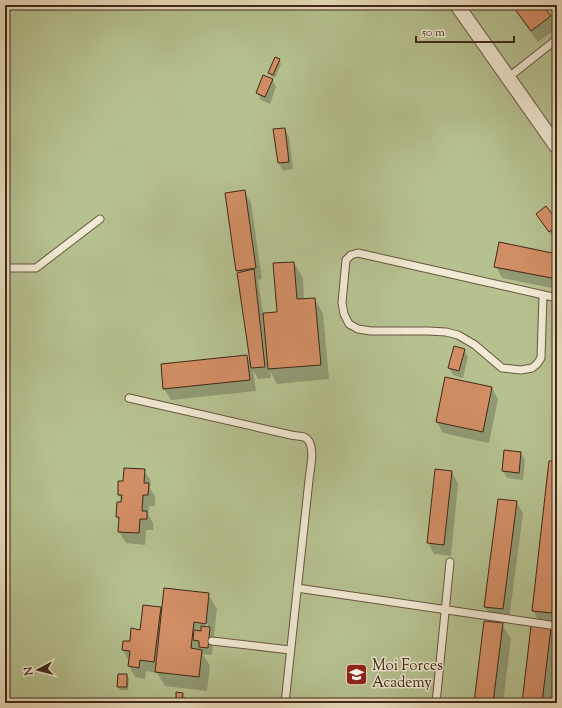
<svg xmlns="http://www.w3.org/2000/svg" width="562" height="708" font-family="'Sorts Mill Goudy',serif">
	<rect width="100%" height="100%" fill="#e8ddbb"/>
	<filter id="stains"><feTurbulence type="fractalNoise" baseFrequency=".005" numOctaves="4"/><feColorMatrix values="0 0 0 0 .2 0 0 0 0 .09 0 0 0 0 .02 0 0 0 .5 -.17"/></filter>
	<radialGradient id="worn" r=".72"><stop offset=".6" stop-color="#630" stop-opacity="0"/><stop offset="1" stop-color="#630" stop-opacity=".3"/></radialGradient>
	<path fill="#b6c190" stroke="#7b7454" d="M 5,5 L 557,5 L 557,703 L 5,703 Z"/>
	<path fill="#0003" fill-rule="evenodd" d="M 511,5 L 541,5 L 557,28 L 538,42 Z
		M 279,60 L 281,64 L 275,78 L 271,76 L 269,73 Z
		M 272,79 L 276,87 L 270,104 L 261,100 L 257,92 Z
		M 284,129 L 289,136 L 293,169 L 283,171 L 279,163 L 274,130 Z
		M 244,191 L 251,203 L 262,279 L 258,280 L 263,314 L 278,313 L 294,263 L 303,278 L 304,300 L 315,299 L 323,314 L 329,379 L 277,384 L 270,371 L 271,378 L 258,379 L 253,370 L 256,391 L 171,400 L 164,389 L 162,365 L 247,356 L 251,364 L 237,270 Z
		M 537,214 L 557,222 L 557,237 L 554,239 Z
		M 557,255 L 557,289 L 502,278 L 496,266 Z
		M 464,350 L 468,357 L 463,378 L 453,375 L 449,368 Z
		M 492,388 L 498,399 L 489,443 L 443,433 L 437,422 Z
		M 521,453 L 525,460 L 523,480 L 507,478 L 503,471 Z
		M 557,462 L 557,627 L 542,626 L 533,611 Z
		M 144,470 L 151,481 L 150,488 L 155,496 L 155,506 L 149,506 L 148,514 L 153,523 L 153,530 L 146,530 L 145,545 L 126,543 L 119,532 L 120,522 L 117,517 L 122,503 L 119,495 L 124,482 Z
		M 452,472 L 458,484 L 451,556 L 434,554 L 428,542 Z
		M 516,502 L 523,513 L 509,620 L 492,618 L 485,607 Z
		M 208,594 L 217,609 L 212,655 L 203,654 L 210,666 L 207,691 L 165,686 L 157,673 L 146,671 L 145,679 L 135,677 L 129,666 L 129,662 L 123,650 L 124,642 L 131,643 L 161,608 L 163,612 ZM 204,619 L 209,628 L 207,628 L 202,620 Z
		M 502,624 L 511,639 L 503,703 L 475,703 Z
		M 550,629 L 557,641 L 557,658 L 552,703 L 523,703 Z
		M 127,675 L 129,679 L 128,690 L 120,690 L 118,687 Z
		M 183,694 L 185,697 L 184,702 L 179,701 L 177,698 Z"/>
	<path fill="#d28e65" stroke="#402817" d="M 512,5 L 543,5 L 551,16 L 531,31 Z
		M 275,57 L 280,59 L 273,75 L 268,73 Z
		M 263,75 L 273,79 L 265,97 L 256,93 Z
		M 285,128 L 289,162 L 278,163 L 273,129 Z
		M 245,190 L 256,268 L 236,271 L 225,193 Z
		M 546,206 L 557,220 L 557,226 L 549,232 L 536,214 Z
		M 499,242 L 557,254 L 557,279 L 494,267 Z
		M 294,262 L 297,299 L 315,298 L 321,365 L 268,369 L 263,313 L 277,312 L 273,263 Z
		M 254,269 L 265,367 L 251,368 L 237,273 Z
		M 454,346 L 465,349 L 459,371 L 448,368 Z
		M 247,355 L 250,380 L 163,389 L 161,364 Z
		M 445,377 L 492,387 L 483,432 L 436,422 Z
		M 504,450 L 521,452 L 519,473 L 502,471 Z
		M 549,461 L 557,461 L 557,571 L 552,613 L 532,611 Z
		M 124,468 L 145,469 L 144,483 L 149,483 L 148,495 L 143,495 L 142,511 L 147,511 L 147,519 L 140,519 L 139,533 L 118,532 L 119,517 L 116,517 L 117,502 L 121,502 L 122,495 L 118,495 L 118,481 L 123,481 Z
		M 435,469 L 452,471 L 444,545 L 427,543 Z
		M 498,499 L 517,501 L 503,609 L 484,607 Z
		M 164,588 L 209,593 L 206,624 L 194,622 L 191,648 L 202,650 L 199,677 L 155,672 Z
		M 143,605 L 161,607 L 154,662 L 140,660 L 139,668 L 128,666 L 130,651 L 122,650 L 123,641 L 130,641 L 131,628 L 140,630 Z
		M 484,621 L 503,623 L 493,703 L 474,703 Z
		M 201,626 L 210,627 L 208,648 L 199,647 L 199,641 L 193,640 L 194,630 L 201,631 Z
		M 531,626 L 551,628 L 542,703 L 522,703 Z
		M 118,674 L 127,674 L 127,687 L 117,687 Z
		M 176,692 L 183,693 L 182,699 L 176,698 Z
		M 115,699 L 124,700 L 123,703 L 115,703 Z"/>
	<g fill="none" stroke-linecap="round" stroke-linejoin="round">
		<defs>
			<path id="lane" d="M 509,77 L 557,39
				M 5,268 L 36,268 L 100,219
				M 543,296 L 541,358 L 537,364 L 532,368 L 521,370 L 502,368 L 475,345 L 458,335 L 446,332 L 428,331 L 371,331 L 358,329 L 349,324 L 344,314 L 342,303 L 346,260 L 351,255 L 358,253 L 557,298
				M 129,398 L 291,435 C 295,436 300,436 304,437 C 317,442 310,469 309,480 L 285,703
				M 297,588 L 557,626
				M 212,641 L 290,650
				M 436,703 L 450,562"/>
			<path id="street" d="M 457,5 L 557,147"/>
		</defs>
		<use href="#lane" stroke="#6a5540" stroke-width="9"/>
		<use href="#street" stroke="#6a5540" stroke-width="16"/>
		<use href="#lane" stroke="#f0e9d3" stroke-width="7"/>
		<use href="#street" stroke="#f0e9d3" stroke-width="14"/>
	</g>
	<defs>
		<symbol id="school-square" viewBox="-11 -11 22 22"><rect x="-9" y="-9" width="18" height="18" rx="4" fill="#8f2418" stroke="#f0e9d3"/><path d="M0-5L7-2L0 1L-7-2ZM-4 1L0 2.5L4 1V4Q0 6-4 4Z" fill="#fff"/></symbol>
	</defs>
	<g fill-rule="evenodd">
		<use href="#school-square" x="344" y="662" width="25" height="25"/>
	</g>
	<g text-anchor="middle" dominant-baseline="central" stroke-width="3" stroke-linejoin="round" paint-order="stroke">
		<g font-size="15" fill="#402817" stroke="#f0e9d3" text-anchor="start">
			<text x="372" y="666">Moi Forces<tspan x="372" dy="17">Academy</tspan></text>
		</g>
	</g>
	<rect width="562" height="708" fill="none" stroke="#e8ddbb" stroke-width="20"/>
	<rect x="6" y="6" width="550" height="696" fill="none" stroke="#402817" stroke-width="2"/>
	<rect x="10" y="10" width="542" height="688" fill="none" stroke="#402817"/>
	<g transform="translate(38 670) rotate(263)" stroke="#f0e9d3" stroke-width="3" paint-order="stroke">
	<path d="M0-3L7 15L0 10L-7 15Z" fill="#402817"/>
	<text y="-6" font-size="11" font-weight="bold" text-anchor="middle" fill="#402817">N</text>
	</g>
	<path d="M416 36v6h98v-6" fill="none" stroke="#402817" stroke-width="2"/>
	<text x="422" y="36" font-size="12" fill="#402817" stroke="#f0e9d3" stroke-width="3" paint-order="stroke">50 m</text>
	<rect width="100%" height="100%" filter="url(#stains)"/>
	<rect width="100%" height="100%" fill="url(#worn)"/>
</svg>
